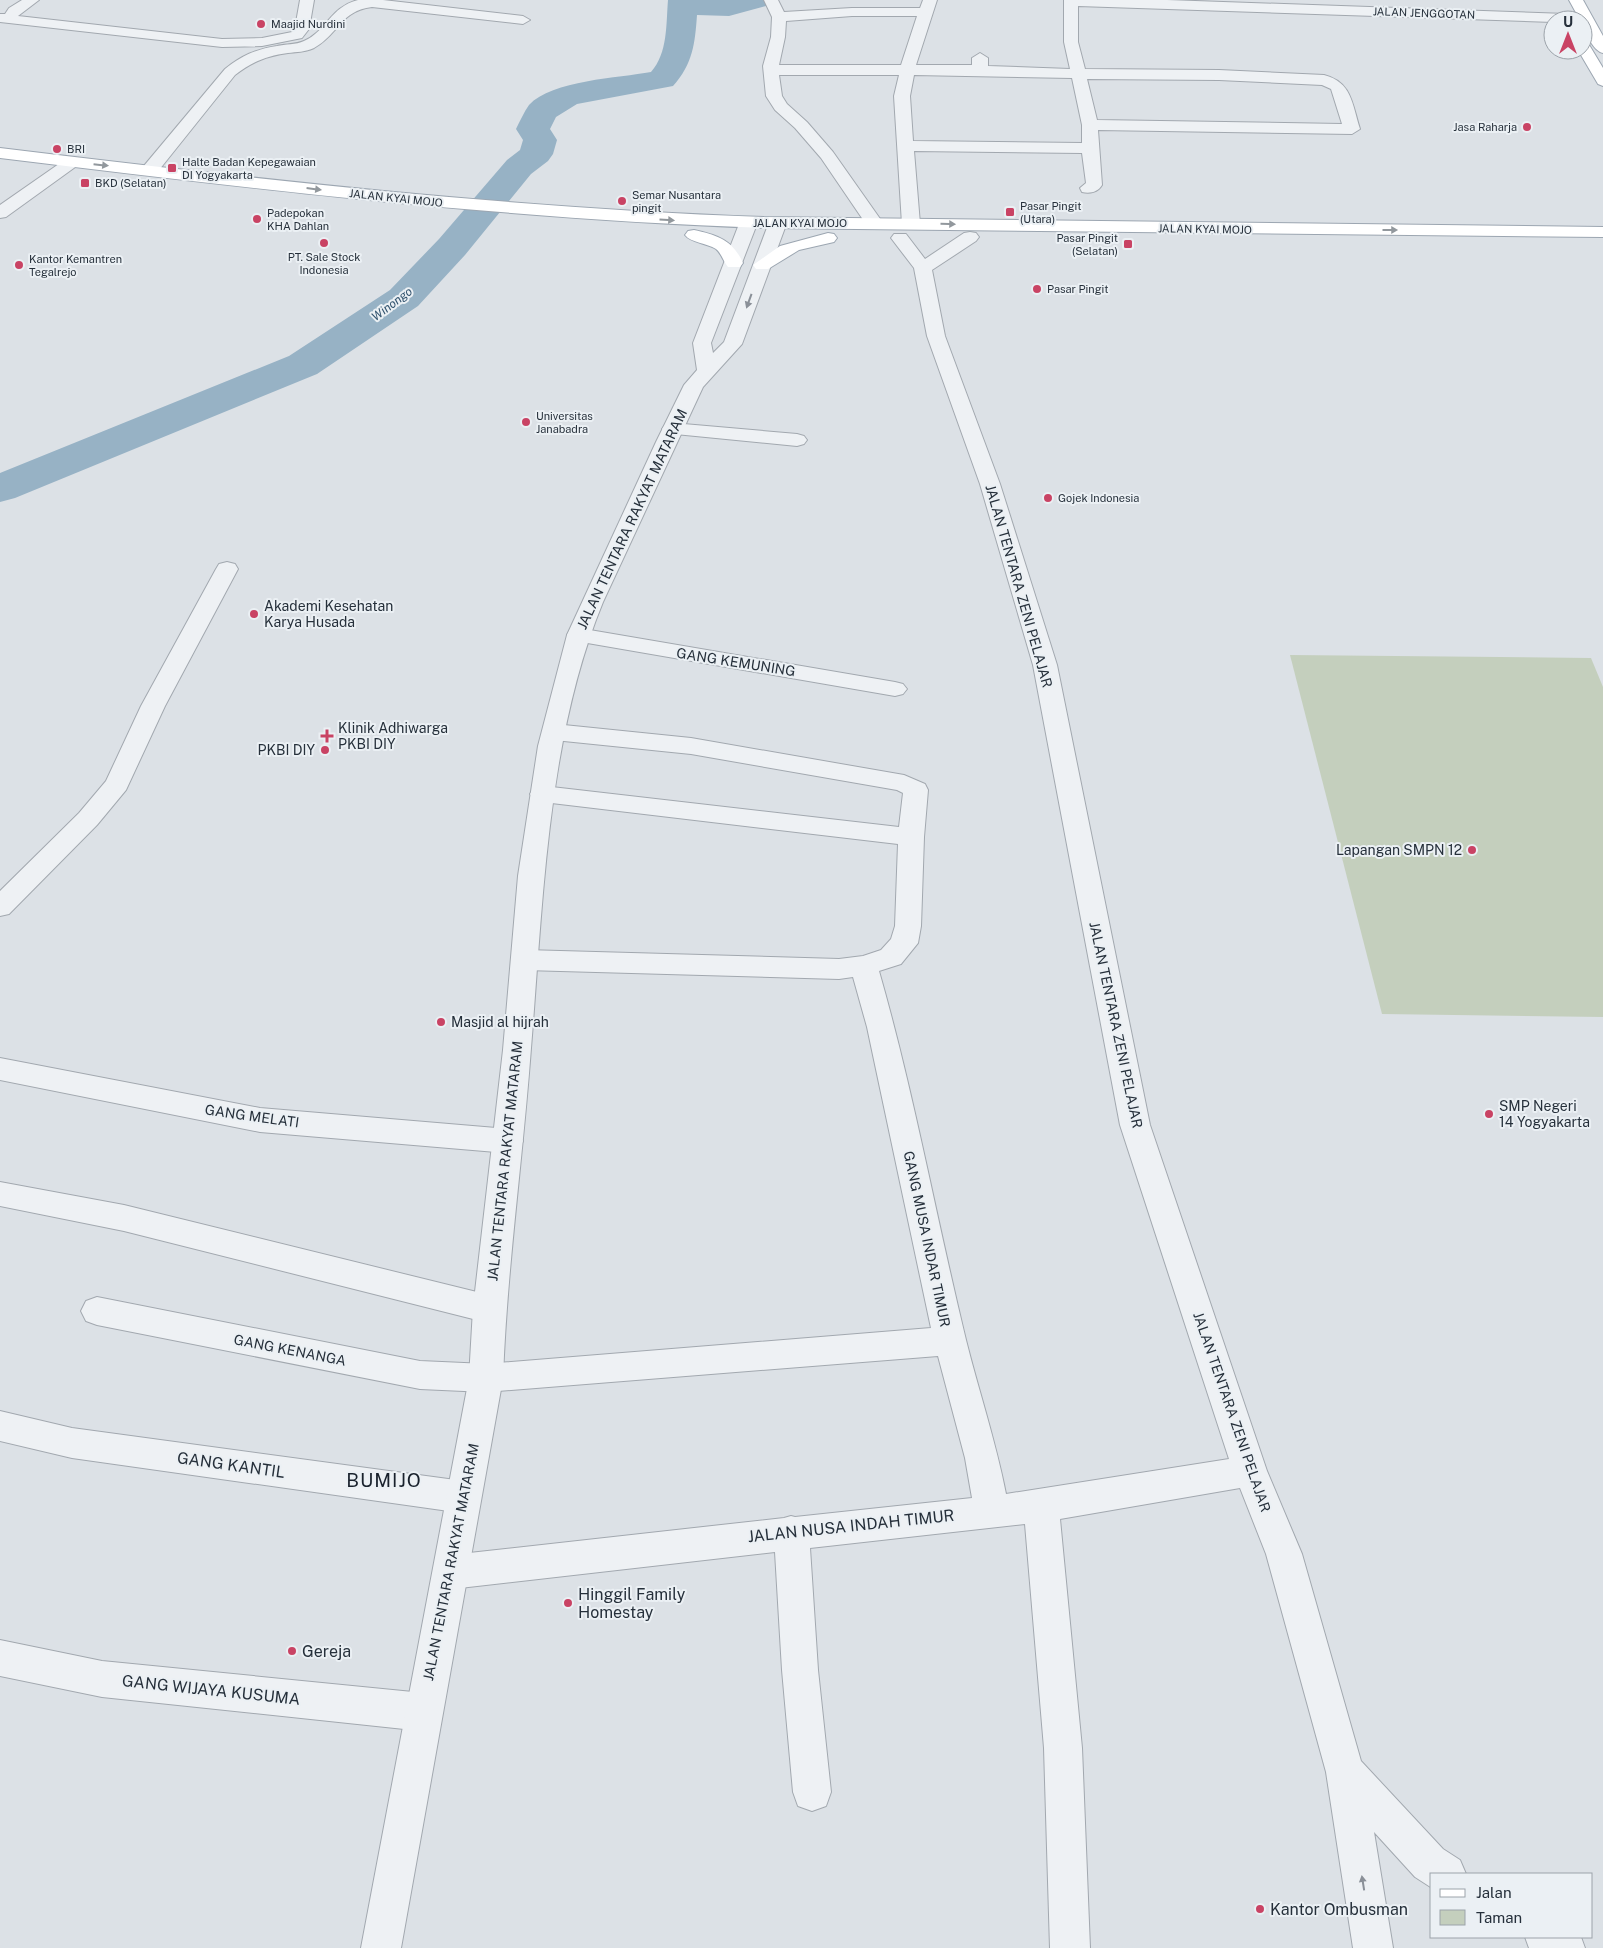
<svg xmlns="http://www.w3.org/2000/svg" width="1603" height="1948" font-family="'Public Sans',sans-serif">
	<rect width="100%" height="100%" fill="#dce1e6"/>
	<path fill="#c4cfbd" d="M 1290,655 L 1591,658 L 1603,687 L 1603,1017 L 1382,1014 Z"/>
	<g fill="none" stroke-linecap="round" stroke-linejoin="round">
		<path fill="#97b2c5" fill-rule="evenodd" d="M 668,0 L 770,0 L 766,6 L 729,16 L 697,15 C 695,43 693,64 673,86 L 577,104 L 556,117 L 550,129 L 557,140 L 553,154 L 548,161 L 531,174 L 465,255 L 418,306 L 317,374 L 15,498 L 0,502 L 0,473 L 289,356 L 390,290 L 439,239 L 507,160 L 520,150 L 523,140 L 516,129 C 520,121 524,112 529,105 C 552,80 619,78 651,72 C 668,53 666,24 668,0 Z"/>
		<defs>
			<path id="minor" d="M 22,0 L 39,0 L 18,16 L 222,39 L 262,38 L 292,32 L 295,28 L 300,0 L 314,0 L 309,29 L 302,38 L 262,46 L 222,47 L 0,22 L 0,14 L 5,14 L 9,8 Z
				M 358,0 L 383,0 L 523,16 L 530,20 L 523,24 L 372,7 C 340,11 339,34 314,48 C 306,52 296,52 288,53 C 266,56 252,62 235,75 L 155,175 L 143,175 L 141,171 L 143,167 L 225,69 C 241,56 256,49 277,46 C 285,44 296,45 304,41 C 327,31 330,7 358,0 Z
				M 764,0 L 778,0 L 784,12 L 852,8 L 920,8 L 923,0 L 937,0 L 916,65 L 972,65 L 972,58 L 980,53 L 988,58 L 988,66 L 1070,69 L 1064,42 L 1064,0 L 1167,0 L 1567,14 L 1574,18 L 1573,20 L 1553,20 L 1553,22 L 1078,6 L 1078,42 L 1085,69 L 1219,70 L 1324,75 C 1352,82 1352,104 1360,129 L 1352,134 L 1098,130 L 1102,185 C 1098,192 1090,194 1082,192 L 1080,188 L 1086,183 L 1082,153 L 914,151 L 920,224 L 917,228 L 905,228 L 902,224 L 894,96 L 899,75 L 779,75 L 782,96 L 787,104 L 807,122 L 833,152 L 883,223 L 880,227 L 868,227 L 821,158 L 795,128 L 775,110 L 766,96 L 763,66 L 771,37 L 772,17 ZM 852,16 L 917,16 L 901,65 L 779,65 L 785,37 L 786,21 ZM 914,75 L 1072,78 L 1082,125 L 1082,143 L 913,141 L 910,96 ZM 1087,79 L 1219,80 L 1322,85 L 1331,89 L 1342,124 L 1097,120 Z
				M 72,157 L 78,159 L 80,162 L 78,165 L 6,217 L 0,218 L 0,205 L 66,159 Z
				M 970,232 L 976,233 L 979,237 L 976,241 L 932,270 L 945,336 L 1000,484 L 1057,665 L 1150,1125 L 1267,1471 L 1302,1554 L 1361,1761 L 1443,1849 L 1460,1860 L 1466,1874 L 1432,1874 L 1432,1888 L 1415,1877 L 1374,1832 L 1393,1948 L 1353,1948 L 1326,1772 L 1266,1554 L 1240,1488 L 1060,1519 L 1082,1748 L 1090,1948 L 1050,1948 L 1044,1748 L 1025,1524 L 810,1548 L 818,1670 L 831,1792 L 826,1806 L 812,1811 L 798,1806 L 793,1792 L 782,1670 L 775,1552 L 451,1589 L 438,1584 L 433,1572 L 438,1560 L 451,1555 L 784,1518 L 791,1516 L 795,1517 L 972,1498 L 965,1458 L 938,1356 L 486,1392 L 420,1389 L 97,1325 L 86,1321 L 81,1311 L 86,1301 L 97,1297 L 420,1361 L 486,1364 L 931,1328 L 867,1027 L 853,977 L 839,979 L 525,970 L 515,967 L 511,960 L 515,953 L 525,950 L 839,959 L 863,956 L 881,950 L 891,939 L 895,926 L 898,844 L 543,802 L 534,800 L 530,794 L 534,788 L 543,786 L 899,827 L 903,793 L 897,790 L 691,754 L 554,740 L 545,738 L 542,732 L 545,726 L 554,724 L 691,738 L 904,775 L 925,784 L 928,790 L 924,837 L 921,926 L 918,943 L 901,964 L 879,971 C 914,1093 936,1217 966,1340 C 979,1392 996,1442 1006,1494 L 1229,1459 L 1120,1125 L 1033,665 L 980,484 L 927,336 L 914,268 L 891,238 L 894,234 L 906,234 L 925,259 L 964,233 Z
				M 672,423 L 797,434 L 804,436 L 807,440 L 804,444 L 797,446 L 665,433 L 662,429 L 665,425 Z
				M 227,562 L 235,564 L 238,569 L 165,706 L 126,790 L 97,825 L 9,914 L 0,916 L 0,891 L 79,813 L 106,781 L 141,706 L 216,569 L 219,564 Z
				M 578,628 L 895,682 L 903,684 L 907,689 L 903,694 L 895,696 L 570,640 L 567,635 L 570,630 Z
				M 0,1058 L 260,1108 L 508,1129 L 519,1133 L 523,1141 L 519,1149 L 508,1153 L 260,1132 L 0,1080 Z
				M 0,1182 L 124,1205 L 489,1295 L 500,1299 L 505,1309 L 500,1319 L 489,1323 L 124,1231 L 0,1206 Z
				M 0,1411 L 72,1428 L 463,1481 L 475,1486 L 480,1497 L 475,1508 L 463,1513 L 72,1458 L 0,1441 Z
				M 0,1640 L 102,1661 L 423,1693 L 436,1699 L 442,1712 L 436,1725 L 423,1731 L 102,1697 L 0,1676 Z
				M 1525,1937 L 1581,1937 L 1585,1948 L 1529,1948 Z"/>
			<path id="tertiary" d="M 748,219 L 754,220 L 757,224 L 711,343 L 713,353 L 724,342 L 768,225 L 771,221 L 783,221 L 786,225 L 742,344 L 703,387 L 603,602 C 547,737 543,903 531,1048 C 523,1158 507,1267 503,1378 L 401,1948 L 361,1948 L 469,1378 L 473,1309 L 503,1050 L 518,876 L 538,746 L 567,635 L 656,442 L 684,385 L 697,370 L 693,343 L 739,224 L 742,220 Z"/>
			<path id="primary" d="M 1569,0 L 1583,0 L 1603,36 L 1603,53 C 1593,51 1583,30 1583,20 L 1580,20 Z
				M 1583,42 L 1588,43 L 1603,68 L 1603,86 L 1598,84 L 1578,50 L 1583,50 Z
				M 0,148 C 254,179 508,208 764,217 L 1603,227 L 1603,237 L 764,228 C 508,219 254,189 0,158 Z
				M 694,230 C 717,235 733,240 743,263 L 740,267 L 728,267 C 723,261 722,254 716,249 C 707,243 691,243 685,235 L 688,231 Z
				M 828,233 L 834,234 L 837,238 L 834,242 L 799,250 L 768,269 L 756,269 L 753,265 L 780,246 Z"/>
		</defs>
		<use href="#minor" stroke="#a2a8af" stroke-width="2"/>
		<use href="#tertiary" stroke="#a2a8af" stroke-width="2"/>
		<use href="#primary" stroke="#9ca6b1" stroke-width="2"/>
		<use href="#minor" fill="#eef1f4" fill-rule="evenodd"/>
		<use href="#tertiary" fill="#eef1f4" fill-rule="evenodd"/>
		<use href="#primary" fill="#fff" fill-rule="evenodd"/>
	</g>
	<defs><path id="oneway-solid" d="M-6-.8H1V-3.2L6.5 0L1 3.2V.8H-6Z" transform="scale(1.25)"/></defs>
	<g fill="#92989d">
		<use href="#oneway-solid" transform="translate(101 165) rotate(6)"/>
		<use href="#oneway-solid" transform="translate(314 189) rotate(7)"/>
		<use href="#oneway-solid" transform="translate(667 220) rotate(3)"/>
		<use href="#oneway-solid" transform="translate(948 224) rotate(1)"/>
		<use href="#oneway-solid" transform="translate(1390 230)"/>
	</g>
	<g fill="#8a9098">
		<use href="#oneway-solid" transform="translate(749 301) rotate(110)"/>
		<use href="#oneway-solid" transform="translate(1363 1883) rotate(-99)"/>
	</g>
	<g fill="#c94364" stroke="#ebf0f4" stroke-width="2">
		<circle cx="261" cy="24" r="5"/>
		<circle cx="1527" cy="127" r="5"/>
		<circle cx="57" cy="149" r="5"/>
		<rect x="167" y="163" width="10" height="10" rx="2.5"/>
		<rect x="80" y="178" width="10" height="10" rx="2.5"/>
		<circle cx="622" cy="201" r="5"/>
		<rect x="1005" y="207" width="10" height="10" rx="2.5"/>
		<circle cx="257" cy="219" r="5"/>
		<circle cx="324" cy="243" r="5"/>
		<rect x="1123" y="239" width="10" height="10" rx="2.5"/>
		<circle cx="19" cy="265" r="5"/>
		<circle cx="1037" cy="289" r="5"/>
		<circle cx="526" cy="422" r="5"/>
		<circle cx="1048" cy="498" r="5"/>
		<circle cx="254" cy="614" r="5"/>
		<path d="M324.5 728.5h5v5h5v5h-5v5h-5v-5h-5v-5h5z"/>
		<circle cx="325" cy="750" r="5"/>
		<circle cx="1472" cy="850" r="5"/>
		<circle cx="441" cy="1022" r="5"/>
		<circle cx="1489" cy="1114" r="5"/>
		<circle cx="568" cy="1603" r="5"/>
		<circle cx="292" cy="1651" r="5"/>
		<circle cx="1260" cy="1909" r="5"/>
	</g>
	<g text-anchor="middle" dominant-baseline="central" stroke-width="4" stroke-linejoin="round" paint-order="stroke">
		<g font-size="11" fill="#26303b" stroke="#ebf0f4">
			<text transform="translate(1424 13) rotate(2)">JALAN JENGGOTAN</text>
			<text transform="translate(396 198) rotate(6)">JALAN KYAI MOJO</text>
			<text x="800" y="223">JALAN KYAI MOJO</text>
			<text transform="translate(1205 229) rotate(1)">JALAN KYAI MOJO</text>
		</g>
		<g font-size="11" fill="#26303b" stroke="#ebf0f4" text-anchor="start">
			<text x="271" y="24">Maajid Nurdini</text>
			<text x="1517" y="127" text-anchor="end">Jasa Raharja</text>
			<text x="67" y="149">BRI</text>
			<text x="182" y="162">Halte Badan Kepegawaian<tspan x="182" dy="13">DI Yogyakarta</tspan></text>
			<text x="95" y="183">BKD (Selatan)</text>
			<text x="632" y="195">Semar Nusantara<tspan x="632" dy="13">pingit</tspan></text>
			<text x="1020" y="206">Pasar Pingit<tspan x="1020" dy="13">(Utara)</tspan></text>
			<text x="267" y="213">Padepokan<tspan x="267" dy="13">KHA Dahlan</tspan></text>
			<text x="1118" y="238" text-anchor="end">Pasar Pingit<tspan x="1118" dy="13">(Selatan)</tspan></text>
			<text x="324" y="257" text-anchor="middle">PT. Sale Stock<tspan x="324" dy="13">Indonesia</tspan></text>
			<text x="29" y="259">Kantor Kemantren<tspan x="29" dy="13">Tegalrejo</tspan></text>
			<text x="1047" y="289">Pasar Pingit</text>
			<text x="536" y="416">Universitas<tspan x="536" dy="13">Janabadra</tspan></text>
			<text x="1058" y="498">Gojek Indonesia</text>
		</g>
		<g font-size="12" font-style="italic" fill="#32536e" stroke="#ebf0f4">
			<text transform="translate(392 304) rotate(-37)">Winongo</text>
		</g>
		<g font-size="14" fill="#26303b" stroke="#ebf0f4">
			<text transform="translate(632 519) rotate(-65)">JALAN TENTARA RAKYAT MATARAM</text>
			<text transform="translate(1019 586) rotate(74)">JALAN TENTARA ZENI PELAJAR</text>
			<text transform="translate(736 662) rotate(9)">GANG KEMUNING</text>
			<text transform="translate(1116 1025) rotate(78)">JALAN TENTARA ZENI PELAJAR</text>
			<text transform="translate(252 1116) rotate(8)">GANG MELATI</text>
			<text transform="translate(505 1161) rotate(-84)">JALAN TENTARA RAKYAT MATARAM</text>
			<text transform="translate(927 1239) rotate(78)">GANG MUSA INDAR TIMUR</text>
			<text transform="translate(290 1350) rotate(11)">GANG KENANGA</text>
			<text transform="translate(1232 1412) rotate(71)">JALAN TENTARA ZENI PELAJAR</text>
			<text transform="translate(451 1562) rotate(-79)">JALAN TENTARA RAKYAT MATARAM</text>
		</g>
		<g font-size="14" fill="#26303b" stroke="#ebf0f4" text-anchor="start">
			<text x="264" y="606">Akademi Kesehatan<tspan x="264" dy="16">Karya Husada</tspan></text>
			<text x="338" y="728">Klinik Adhiwarga<tspan x="338" dy="16">PKBI DIY</tspan></text>
			<text x="315" y="750" text-anchor="end">PKBI DIY</text>
			<text x="1462" y="850" text-anchor="end">Lapangan SMPN 12</text>
			<text x="451" y="1022">Masjid al hijrah</text>
			<text x="1499" y="1106">SMP Negeri<tspan x="1499" dy="16">14 Yogyakarta</tspan></text>
		</g>
		<g font-size="16" fill="#26303b" stroke="#ebf0f4">
			<text transform="translate(231 1465) rotate(8)">GANG KANTIL</text>
			<text transform="translate(851 1526) rotate(-6)">JALAN NUSA INDAH TIMUR</text>
			<text transform="translate(211 1690) rotate(6)">GANG WIJAYA KUSUMA</text>
		</g>
		<g font-size="16" fill="#26303b" stroke="#ebf0f4" text-anchor="start">
			<text x="578" y="1594">Hinggil Family<tspan x="578" dy="18">Homestay</tspan></text>
			<text x="302" y="1651">Gereja</text>
			<text x="1270" y="1909">Kantor Ombusman</text>
		</g>
		<g font-size="19" letter-spacing="1" fill="#19212c" stroke="#ebf0f4">
			<text x="384" y="1480">BUMIJO</text>
		</g>
	</g>
	<rect x="1430" y="1873" width="162" height="65" fill="#ebf0f4" stroke="#9ca3aa"/>
	<rect x="1440" y="1889" width="25" height="8" fill="#ffffff" stroke="#9ca3aa"/>
	<text x="1476" y="1898" font-size="15" fill="#26303b">Jalan</text>
	<rect x="1440" y="1910" width="25" height="15" fill="#c4cfbd" stroke="#9ca3aa"/>
	<text x="1476" y="1923" font-size="15" fill="#26303b">Taman</text>
	<g transform="translate(1568 35)"><circle r="24" fill="#ebf0f4" stroke="#9ca3aa"/>
	<path d="M0-4L9 19L0 12L-9 19Z" fill="#c94364"/>
	<text y="-8" font-size="14" font-weight="bold" text-anchor="middle" fill="#26303b">U</text>
	</g>
</svg>
